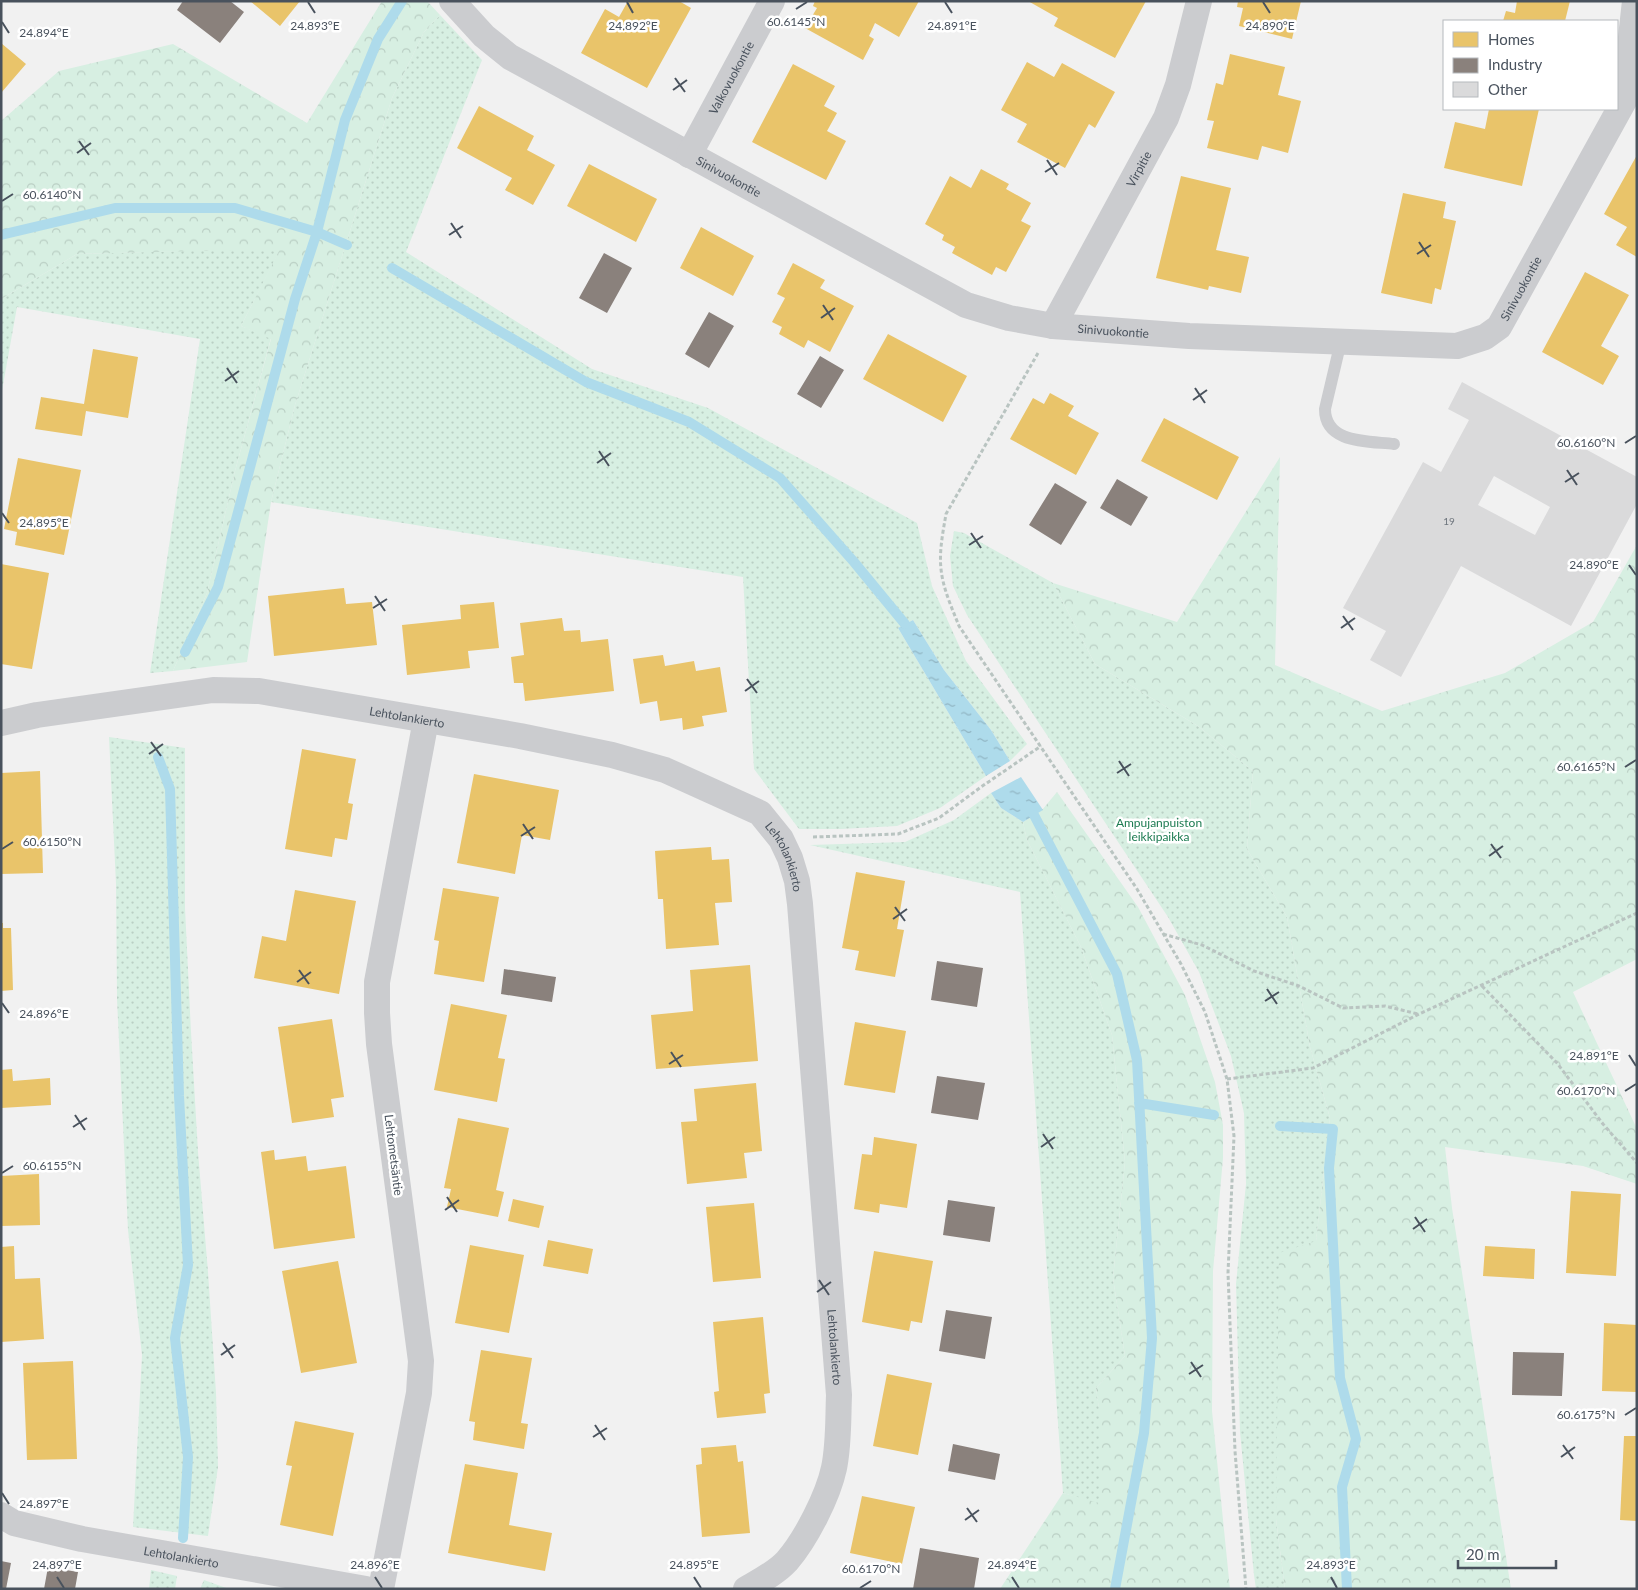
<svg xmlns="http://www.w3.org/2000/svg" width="1638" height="1590" font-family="Lato,sans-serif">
	<defs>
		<pattern id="grass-dots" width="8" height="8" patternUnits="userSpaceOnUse" patternTransform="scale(1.25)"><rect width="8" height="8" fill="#d7efe2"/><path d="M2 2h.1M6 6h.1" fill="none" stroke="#bacfc4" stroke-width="1.8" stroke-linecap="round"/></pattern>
		<pattern id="forest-crowns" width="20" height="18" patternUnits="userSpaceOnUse" patternTransform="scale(1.25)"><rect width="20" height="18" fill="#d7efe2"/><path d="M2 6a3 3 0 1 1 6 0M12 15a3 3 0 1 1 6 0" fill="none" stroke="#bacfc4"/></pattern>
		<pattern id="water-ripples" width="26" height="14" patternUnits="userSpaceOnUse" patternTransform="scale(1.25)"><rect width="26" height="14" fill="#aedbeb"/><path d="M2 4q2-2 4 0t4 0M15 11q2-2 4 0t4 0" fill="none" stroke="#90b4c2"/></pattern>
	</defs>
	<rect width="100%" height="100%" fill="#f1f1f1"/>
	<path fill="url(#grass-dots)" d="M 440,15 L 482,60 L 406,252 L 592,369 L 708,408 L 917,523 L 932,586 L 966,661 L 1027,744 L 1010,761 L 991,730 L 944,670 L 913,620 L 898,628 L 986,776 L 940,808 L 897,826 L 841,829 L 799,829 L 754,769 L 743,577 L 271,502 L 295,405 L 392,98 L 424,32 Z
		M 281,248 L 241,326 L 271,338 L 235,471 L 207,593 L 173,671 L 150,673 L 200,339 L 17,307 L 1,396 L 1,299 L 77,254 Z
		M 954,531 L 964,533 L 1053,583 L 1095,664 L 1198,726 L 1253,771 L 1247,849 L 1287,917 L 1310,1047 L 1330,1118 L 1316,1241 L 1276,1519 L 1285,1589 L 1256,1589 L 1254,1575 L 1240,1432 L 1236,1284 L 1246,1184 L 1244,1113 L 1231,1056 L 1199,972 L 1168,917 L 967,615 L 953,586 L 950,556 Z
		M 109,737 L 185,748 L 185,908 L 191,1032 L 198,1152 L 208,1272 L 216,1393 L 218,1467 L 208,1536 L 133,1527 L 142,1355 L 128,1230 L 117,999 L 116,884 Z
		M 991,793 L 1001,808 L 1023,822 L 1027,840 L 1081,947 L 1112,1035 L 1125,1162 L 1113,1278 L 1125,1356 L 1096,1388 L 1099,1408 L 1099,1504 L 1063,1493 L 1020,892 L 810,845 L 905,842 L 954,820 Z
		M 151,1570 L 177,1576 L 175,1589 L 149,1589 Z
		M 204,1580 L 229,1589 L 200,1589 Z"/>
	<path fill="url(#forest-crowns)" d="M 382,1 L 427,1 L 440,15 L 424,32 L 392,98 L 295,405 L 271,502 L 247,662 L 173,671 L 207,593 L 235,471 L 271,339 L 241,326 L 280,249 L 77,254 L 1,299 L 1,121 L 59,71 L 173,44 L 307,123 Z
		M 1280,457 L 1275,665 L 1382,711 L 1505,673 L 1593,622 L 1637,545 L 1637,959 L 1573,992 L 1637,1129 L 1637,1184 L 1583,1166 L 1445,1147 L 1452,1208 L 1511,1589 L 1285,1589 L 1276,1519 L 1279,1253 L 1316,1241 L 1330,1118 L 1310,1047 L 1287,917 L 1247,849 L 1253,771 L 1198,726 L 1095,664 L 1053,583 L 1177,622 Z
		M 1057,792 L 1138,907 L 1185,995 L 1215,1082 L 1223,1125 L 1223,1158 L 1213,1271 L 1212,1411 L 1230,1589 L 1000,1589 L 1063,1493 L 1099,1503 L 1099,1409 L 1096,1388 L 1125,1356 L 1113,1278 L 1125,1162 L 1112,1035 L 1081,947 L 1027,840 L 1023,822 L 1042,810 Z"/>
	<path fill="url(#water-ripples)" d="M 913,620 L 944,670 L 991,730 L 1010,761 L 986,776 L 898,628 Z
		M 1021,777 L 1043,810 L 1023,822 L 1001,808 L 991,793 Z"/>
	<path fill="#e9c46a" d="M 250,1 L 300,1 L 280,26 Z
		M 628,1 L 679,1 L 691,8 L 647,88 L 581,53 L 605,9 L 619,17 Z
		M 815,1 L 919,1 L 899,37 L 875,23 L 869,36 L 874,39 L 863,60 L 805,28 L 817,8 L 813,6 Z
		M 1028,1 L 1146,1 L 1115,58 L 1054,26 L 1058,18 Z
		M 1238,1 L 1301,1 L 1292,39 L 1239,26 L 1243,8 L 1237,7 Z
		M 1517,1 L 1570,1 L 1565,21 L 1503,21 L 1506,11 L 1515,13 Z
		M 1,43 L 26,64 L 1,93 Z
		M 1230,54 L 1285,67 L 1278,95 L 1301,101 L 1288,153 L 1262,146 L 1258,160 L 1207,148 L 1214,121 L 1207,120 L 1216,83 L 1223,85 Z
		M 1027,62 L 1054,77 L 1062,63 L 1115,92 L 1095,128 L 1089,124 L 1065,168 L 1017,142 L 1027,124 L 1001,110 Z
		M 793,64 L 835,86 L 824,106 L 837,113 L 827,131 L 846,141 L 826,180 L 752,142 Z
		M 479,106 L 534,136 L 527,150 L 555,165 L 533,205 L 505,190 L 512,178 L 457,148 Z
		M 1489,109 L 1539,109 L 1522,186 L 1444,168 L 1455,122 L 1485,129 Z
		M 1637,155 L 1637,257 L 1616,245 L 1627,227 L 1604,214 Z
		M 589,164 L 657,199 L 636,242 L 567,206 Z
		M 981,169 L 1009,184 L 1006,189 L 1031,203 L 1021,221 L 1031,226 L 1006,272 L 996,267 L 992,275 L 952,253 L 955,247 L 942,240 L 944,235 L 925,224 L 950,176 L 971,188 Z
		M 1181,176 L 1231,188 L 1216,250 L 1249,257 L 1241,293 L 1209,286 L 1208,290 L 1156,278 Z
		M 1403,193 L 1446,202 L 1443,218 L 1456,221 L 1441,290 L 1435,288 L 1432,304 L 1381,293 Z
		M 701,227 L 754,256 L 733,296 L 680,268 Z
		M 793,263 L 825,280 L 820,288 L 854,306 L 830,352 L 808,340 L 804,348 L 779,334 L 782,327 L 772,322 L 785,298 L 777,294 Z
		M 1585,272 L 1629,295 L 1601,346 L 1619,356 L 1603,385 L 1542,352 Z
		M 888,334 L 967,376 L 943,422 L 863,379 Z
		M 93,349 L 138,357 L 128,418 L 86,411 L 82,436 L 35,429 L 41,397 L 84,404 Z
		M 1050,393 L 1074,406 L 1068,416 L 1099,433 L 1076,475 L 1010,439 L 1033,398 L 1044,404 Z
		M 1164,418 L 1239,457 L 1217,500 L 1141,461 Z
		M 18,458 L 81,470 L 64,555 L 15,545 L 17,532 L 4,529 Z
		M 1,564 L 49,573 L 32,669 L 1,664 Z
		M 344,588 L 346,604 L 372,602 L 377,645 L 274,656 L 268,596 Z
		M 494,602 L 499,648 L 468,651 L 470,668 L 407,675 L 402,625 L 461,619 L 460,605 Z
		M 562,618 L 564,631 L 580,630 L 581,642 L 608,639 L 614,691 L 525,701 L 523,683 L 514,683 L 511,657 L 524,655 L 520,623 Z
		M 663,655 L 665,666 L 694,661 L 696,671 L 720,667 L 727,712 L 702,716 L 704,726 L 683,730 L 682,718 L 660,721 L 657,701 L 640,704 L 633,659 Z
		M 302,749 L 356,759 L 348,803 L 353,804 L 347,840 L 335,838 L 332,857 L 285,849 Z
		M 40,771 L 43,873 L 1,874 L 1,773 Z
		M 474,774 L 559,790 L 550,840 L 522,835 L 515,874 L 457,863 Z
		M 711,847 L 712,860 L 729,859 L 732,902 L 715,903 L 719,945 L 666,949 L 663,899 L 658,899 L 655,851 Z
		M 856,872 L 905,881 L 897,929 L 904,930 L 895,977 L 855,970 L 859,951 L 842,948 Z
		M 443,888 L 499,897 L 484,982 L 434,974 L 439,941 L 434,940 Z
		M 295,890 L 356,901 L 339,994 L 254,978 L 262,936 L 286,941 Z
		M 1,923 L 3,923 L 3,928 L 11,928 L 13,990 L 1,991 Z
		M 750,965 L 758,1061 L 656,1069 L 651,1015 L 693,1011 L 690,970 Z
		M 451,1004 L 507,1015 L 498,1058 L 505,1059 L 497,1102 L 434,1090 Z
		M 332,1019 L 344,1097 L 331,1099 L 334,1117 L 292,1123 L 278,1027 Z
		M 855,1022 L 906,1031 L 895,1093 L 844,1085 Z
		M 12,1069 L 13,1081 L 50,1078 L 51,1105 L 1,1108 L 1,1070 Z
		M 756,1083 L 762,1151 L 744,1153 L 747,1178 L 687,1184 L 681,1122 L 697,1121 L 694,1089 Z
		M 458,1118 L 509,1128 L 496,1190 L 504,1192 L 498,1217 L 447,1207 L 451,1189 L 444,1188 Z
		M 874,1137 L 917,1144 L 907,1208 L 880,1204 L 879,1213 L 854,1209 L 862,1154 L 872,1155 Z
		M 274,1150 L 275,1160 L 306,1156 L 308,1171 L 346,1166 L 355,1238 L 274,1249 L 261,1152 Z
		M 39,1174 L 40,1225 L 1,1226 L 1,1176 Z
		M 1571,1191 L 1621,1194 L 1616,1276 L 1566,1273 Z
		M 513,1199 L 544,1206 L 539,1228 L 508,1221 Z
		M 754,1203 L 761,1278 L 713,1282 L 706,1207 Z
		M 548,1240 L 593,1249 L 588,1274 L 543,1266 Z
		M 470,1245 L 524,1255 L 509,1333 L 455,1323 Z
		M 14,1246 L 15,1279 L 40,1278 L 44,1339 L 1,1342 L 1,1247 Z
		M 1485,1246 L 1535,1249 L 1534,1279 L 1483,1276 Z
		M 874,1251 L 933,1261 L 922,1323 L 911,1321 L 909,1331 L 862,1322 Z
		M 338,1261 L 357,1363 L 301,1373 L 282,1271 Z
		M 763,1317 L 770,1393 L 764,1394 L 766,1413 L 717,1418 L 714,1392 L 719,1391 L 713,1322 Z
		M 1604,1323 L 1637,1325 L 1637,1392 L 1602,1391 Z
		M 481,1350 L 532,1358 L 521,1423 L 528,1424 L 524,1449 L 473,1440 L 475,1422 L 469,1421 Z
		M 73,1361 L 77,1459 L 27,1460 L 23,1363 Z
		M 887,1374 L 932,1383 L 918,1455 L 873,1446 Z
		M 295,1421 L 354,1433 L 333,1536 L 280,1525 L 292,1466 L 286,1465 Z
		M 1624,1436 L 1637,1436 L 1637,1521 L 1620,1520 Z
		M 736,1445 L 738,1462 L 743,1461 L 750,1533 L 702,1537 L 696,1465 L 702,1464 L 701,1448 Z
		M 465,1464 L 518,1473 L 509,1525 L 552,1533 L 545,1571 L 448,1553 Z
		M 862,1496 L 915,1507 L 902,1564 L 850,1553 Z"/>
	<path fill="#8a817c" d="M 183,1 L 230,1 L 244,12 L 220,43 L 177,10 Z
		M 604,253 L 632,268 L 607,313 L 579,298 Z
		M 709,312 L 734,326 L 709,368 L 685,354 Z
		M 820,356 L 844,370 L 821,408 L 797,394 Z
		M 1117,479 L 1148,497 L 1131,526 L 1100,508 Z
		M 1055,483 L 1087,502 L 1061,545 L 1029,525 Z
		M 937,961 L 983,968 L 977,1007 L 931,1000 Z
		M 504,969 L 556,977 L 552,1002 L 501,994 Z
		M 937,1076 L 985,1083 L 978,1120 L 931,1113 Z
		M 948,1200 L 995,1207 L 990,1242 L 943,1235 Z
		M 946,1310 L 992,1317 L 985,1359 L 939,1351 Z
		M 1513,1352 L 1564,1353 L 1562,1396 L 1512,1395 Z
		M 953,1444 L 1000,1454 L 995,1480 L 948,1471 Z
		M 920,1548 L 979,1558 L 974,1589 L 913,1589 Z
		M 1,1561 L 11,1563 L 6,1589 L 1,1589 Z
		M 48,1567 L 78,1572 L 75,1589 L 44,1589 Z"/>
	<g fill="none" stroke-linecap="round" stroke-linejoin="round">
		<path stroke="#aedbeb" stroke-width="10" d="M 1,235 L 115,208 L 235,208 L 317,232 L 347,245
			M 392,268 L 586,382 L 689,422 L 780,478 L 854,562 L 905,624
			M 185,652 L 218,587 L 295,299 L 317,232 L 345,120 L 378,39 L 402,1
			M 158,757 L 170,789 L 179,1096 L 188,1265 L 175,1338 L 188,1457 L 183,1538
			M 1034,815 L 1117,974 L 1137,1060 L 1152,1338 L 1144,1433 L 1115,1589
			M 1139,1103 L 1214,1115
			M 1280,1126 L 1333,1129 L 1329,1168 L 1340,1378 L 1356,1439 L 1342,1487 L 1347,1589"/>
	</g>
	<path fill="#dadadb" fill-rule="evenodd" d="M 1462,382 L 1637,477 L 1637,504 L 1571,626 L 1461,566 L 1401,677 L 1370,660 L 1386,631 L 1343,608 L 1423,462 L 1441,472 L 1469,420 L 1448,409 ZM 1494,476 L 1550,507 L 1535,535 L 1478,505 Z"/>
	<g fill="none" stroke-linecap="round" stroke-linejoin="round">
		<path stroke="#b9c4c1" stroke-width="3" stroke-dasharray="4 2.5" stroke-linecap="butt" d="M 1038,353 L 946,514 C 943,532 939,551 941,569 C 943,589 952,608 959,626 L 1137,889 L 1181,964 L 1205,1012 L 1227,1079 L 1234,1136 L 1228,1273 L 1235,1451 L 1246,1589
			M 813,837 L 898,834 L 939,818 L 981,787 L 1041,746
			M 1163,934 L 1202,945 L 1254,971 L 1299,986 L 1343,1008 L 1385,1006 L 1418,1014
			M 1482,986 L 1557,1063 L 1603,1124 L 1637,1163
			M 1227,1079 L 1313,1068 L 1419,1014 L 1637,913"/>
		<path stroke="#cbcccf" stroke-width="12" d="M 1341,341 L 1325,409 C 1325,444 1369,441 1394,444"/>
		<g stroke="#cbcccf" stroke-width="26">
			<path id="s1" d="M 452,1 L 484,36 L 510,57 L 966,305 L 1009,318 L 1053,326 L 1189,336 L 1457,346 L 1485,337 L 1499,327 L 1624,101 L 1635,1"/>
			<path id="s2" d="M 689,155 L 772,1"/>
			<path id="s3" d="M 1053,326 L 1166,118 L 1178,85 L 1199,1"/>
			<path id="s4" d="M 1,723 L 37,715 L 213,690 L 259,691 L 520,736 L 612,755 L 665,770 L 760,813 L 781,839 L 790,858 L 797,881 L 800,904 L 839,1395 C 838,1419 839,1444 834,1468 C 828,1496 806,1539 787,1561 C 776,1573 760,1581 746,1589"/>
			<path id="s5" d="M 1,1515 L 14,1523 L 82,1539 L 366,1589"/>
			<path d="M 381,1589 L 419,1393 L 421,1361 L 379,1044 L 377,1013 L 377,982 L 426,720"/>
		</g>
	</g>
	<path fill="none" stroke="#49525d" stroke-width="2" d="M 308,2 L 315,13M 627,2 L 633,13M 945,2 L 952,13M 1263,2 L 1270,13M 796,9 L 807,2M 2,22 L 9,33M 675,78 L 685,92M 673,90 L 687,80M 79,141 L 89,155M 77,153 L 91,143M 1047,160 L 1057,175M 1045,172 L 1059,163M 2,201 L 13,194M 451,223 L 461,238M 449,235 L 463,226M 1419,242 L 1429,257M 1417,254 L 1431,245M 823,305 L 833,320M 821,318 L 835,308M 227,368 L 237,383M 225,381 L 239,371M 1195,388 L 1205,403M 1193,400 L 1207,390M 1625,443 L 1636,436M 599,451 L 609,466M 597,463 L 611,453M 1567,470 L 1577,485M 1565,482 L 1579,473M 2,513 L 9,523M 971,533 L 981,548M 969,545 L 983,536M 1629,565 L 1636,575M 375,596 L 385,611M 373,608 L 387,599M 1343,616 L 1353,630M 1341,628 L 1355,618M 747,679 L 757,693M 745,691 L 759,681M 151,742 L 161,756M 149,754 L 163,744M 1119,761 L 1129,776M 1625,767 L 1636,760M 1117,773 L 1131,764M 523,824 L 533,839M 521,836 L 535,827M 1491,844 L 1501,858M 2,849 L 13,842M 1489,856 L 1503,846M 895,907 L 905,921M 893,919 L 907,909M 299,970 L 309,984M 297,982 L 311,972M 1267,989 L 1277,1004M 1265,1001 L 1279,992M 2,1003 L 9,1013M 671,1052 L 681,1067M 1629,1055 L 1636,1066M 669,1064 L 683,1055M 1625,1091 L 1636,1084M 75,1115 L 85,1130M 73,1127 L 87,1118M 1043,1134 L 1053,1149M 1041,1147 L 1055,1137M 2,1173 L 13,1166M 447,1197 L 457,1212M 445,1210 L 459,1200M 1415,1217 L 1425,1232M 1413,1229 L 1427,1219M 819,1280 L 829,1295M 817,1292 L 831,1282M 223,1343 L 233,1358M 221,1355 L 235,1345M 1191,1362 L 1201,1377M 1189,1374 L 1203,1365M 1625,1415 L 1636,1408M 595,1425 L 605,1440M 593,1437 L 607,1428M 1563,1445 L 1573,1459M 1561,1457 L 1575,1447M 2,1493 L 9,1504M 967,1508 L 977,1522M 965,1520 L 979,1510M 57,1577 L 64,1588M 375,1577 L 382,1588M 694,1577 L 701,1588M 1012,1577 L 1019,1588M 1331,1577 L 1337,1588M 860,1588 L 871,1581"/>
	<g text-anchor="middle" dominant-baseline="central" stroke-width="5" stroke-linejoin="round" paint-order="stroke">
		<g font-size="10" fill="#6e757d">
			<text x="1449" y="521">19</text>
		</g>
		<g font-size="12" fill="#49525d" stroke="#fff">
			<text stroke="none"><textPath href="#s2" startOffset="88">Valkovuokontie</textPath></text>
			<text stroke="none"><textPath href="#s3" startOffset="179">Virpitie</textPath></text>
			<text stroke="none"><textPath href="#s1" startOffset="330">Sinivuokontie</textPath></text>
			<text stroke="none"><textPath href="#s1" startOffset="1185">Sinivuokontie</textPath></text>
			<text stroke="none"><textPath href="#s1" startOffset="750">Sinivuokontie</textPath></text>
			<text stroke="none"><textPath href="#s4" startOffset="411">Lehtolankierto</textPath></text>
			<text stroke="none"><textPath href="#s4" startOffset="830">Lehtolankierto</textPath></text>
			<text transform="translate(394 1155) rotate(83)">Lehtometsäntie</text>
			<text stroke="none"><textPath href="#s4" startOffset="1325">Lehtolankierto</textPath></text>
			<text stroke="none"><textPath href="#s5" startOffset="186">Lehtolankierto</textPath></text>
		</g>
		<g font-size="12" fill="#1c7b51" stroke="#fff">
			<text x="1159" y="822">Ampujanpuiston<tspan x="1159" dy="14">leikkipaikka</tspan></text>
		</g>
	</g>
	<g font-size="12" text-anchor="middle" fill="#49525d" stroke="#fff" stroke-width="5" stroke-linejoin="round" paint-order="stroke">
		<text x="796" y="26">60.6145°N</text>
		<text x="315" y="30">24.893°E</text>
		<text x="633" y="30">24.892°E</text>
		<text x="952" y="30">24.891°E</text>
		<text x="1270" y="30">24.890°E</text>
		<text x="44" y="37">24.894°E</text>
		<text x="52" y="199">60.6140°N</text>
		<text x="1586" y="447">60.6160°N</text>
		<text x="44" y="527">24.895°E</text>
		<text x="1594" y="569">24.890°E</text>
		<text x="1586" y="771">60.6165°N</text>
		<text x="52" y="846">60.6150°N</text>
		<text x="44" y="1018">24.896°E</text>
		<text x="1594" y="1060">24.891°E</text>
		<text x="1586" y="1095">60.6170°N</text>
		<text x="52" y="1170">60.6155°N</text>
		<text x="1586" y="1419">60.6175°N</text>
		<text x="44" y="1508">24.897°E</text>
		<text x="57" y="1569">24.897°E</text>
		<text x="375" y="1569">24.896°E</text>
		<text x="694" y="1569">24.895°E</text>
		<text x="1012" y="1569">24.894°E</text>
		<text x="1331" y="1569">24.893°E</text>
		<text x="871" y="1573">60.6170°N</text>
	</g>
	<rect width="1638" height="1590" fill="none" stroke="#49525d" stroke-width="5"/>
	<rect x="1443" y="20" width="175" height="90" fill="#ffffff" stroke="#b6babe"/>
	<rect x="1453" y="32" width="25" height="15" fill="#e9c46a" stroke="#b6babe"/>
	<text x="1488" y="45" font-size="15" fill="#49525d">Homes</text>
	<rect x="1453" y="58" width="25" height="15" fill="#8a817c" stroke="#b6babe"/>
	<text x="1488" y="70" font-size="15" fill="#49525d">Industry</text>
	<rect x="1453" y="82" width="25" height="15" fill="#dadadb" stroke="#b6babe"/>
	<text x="1488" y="95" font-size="15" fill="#49525d">Other</text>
	<path d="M1458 1560v8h98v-8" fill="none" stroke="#49525d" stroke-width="2.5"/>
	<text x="1466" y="1560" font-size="15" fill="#49525d" stroke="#ffffff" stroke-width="4" paint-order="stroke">20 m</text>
</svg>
